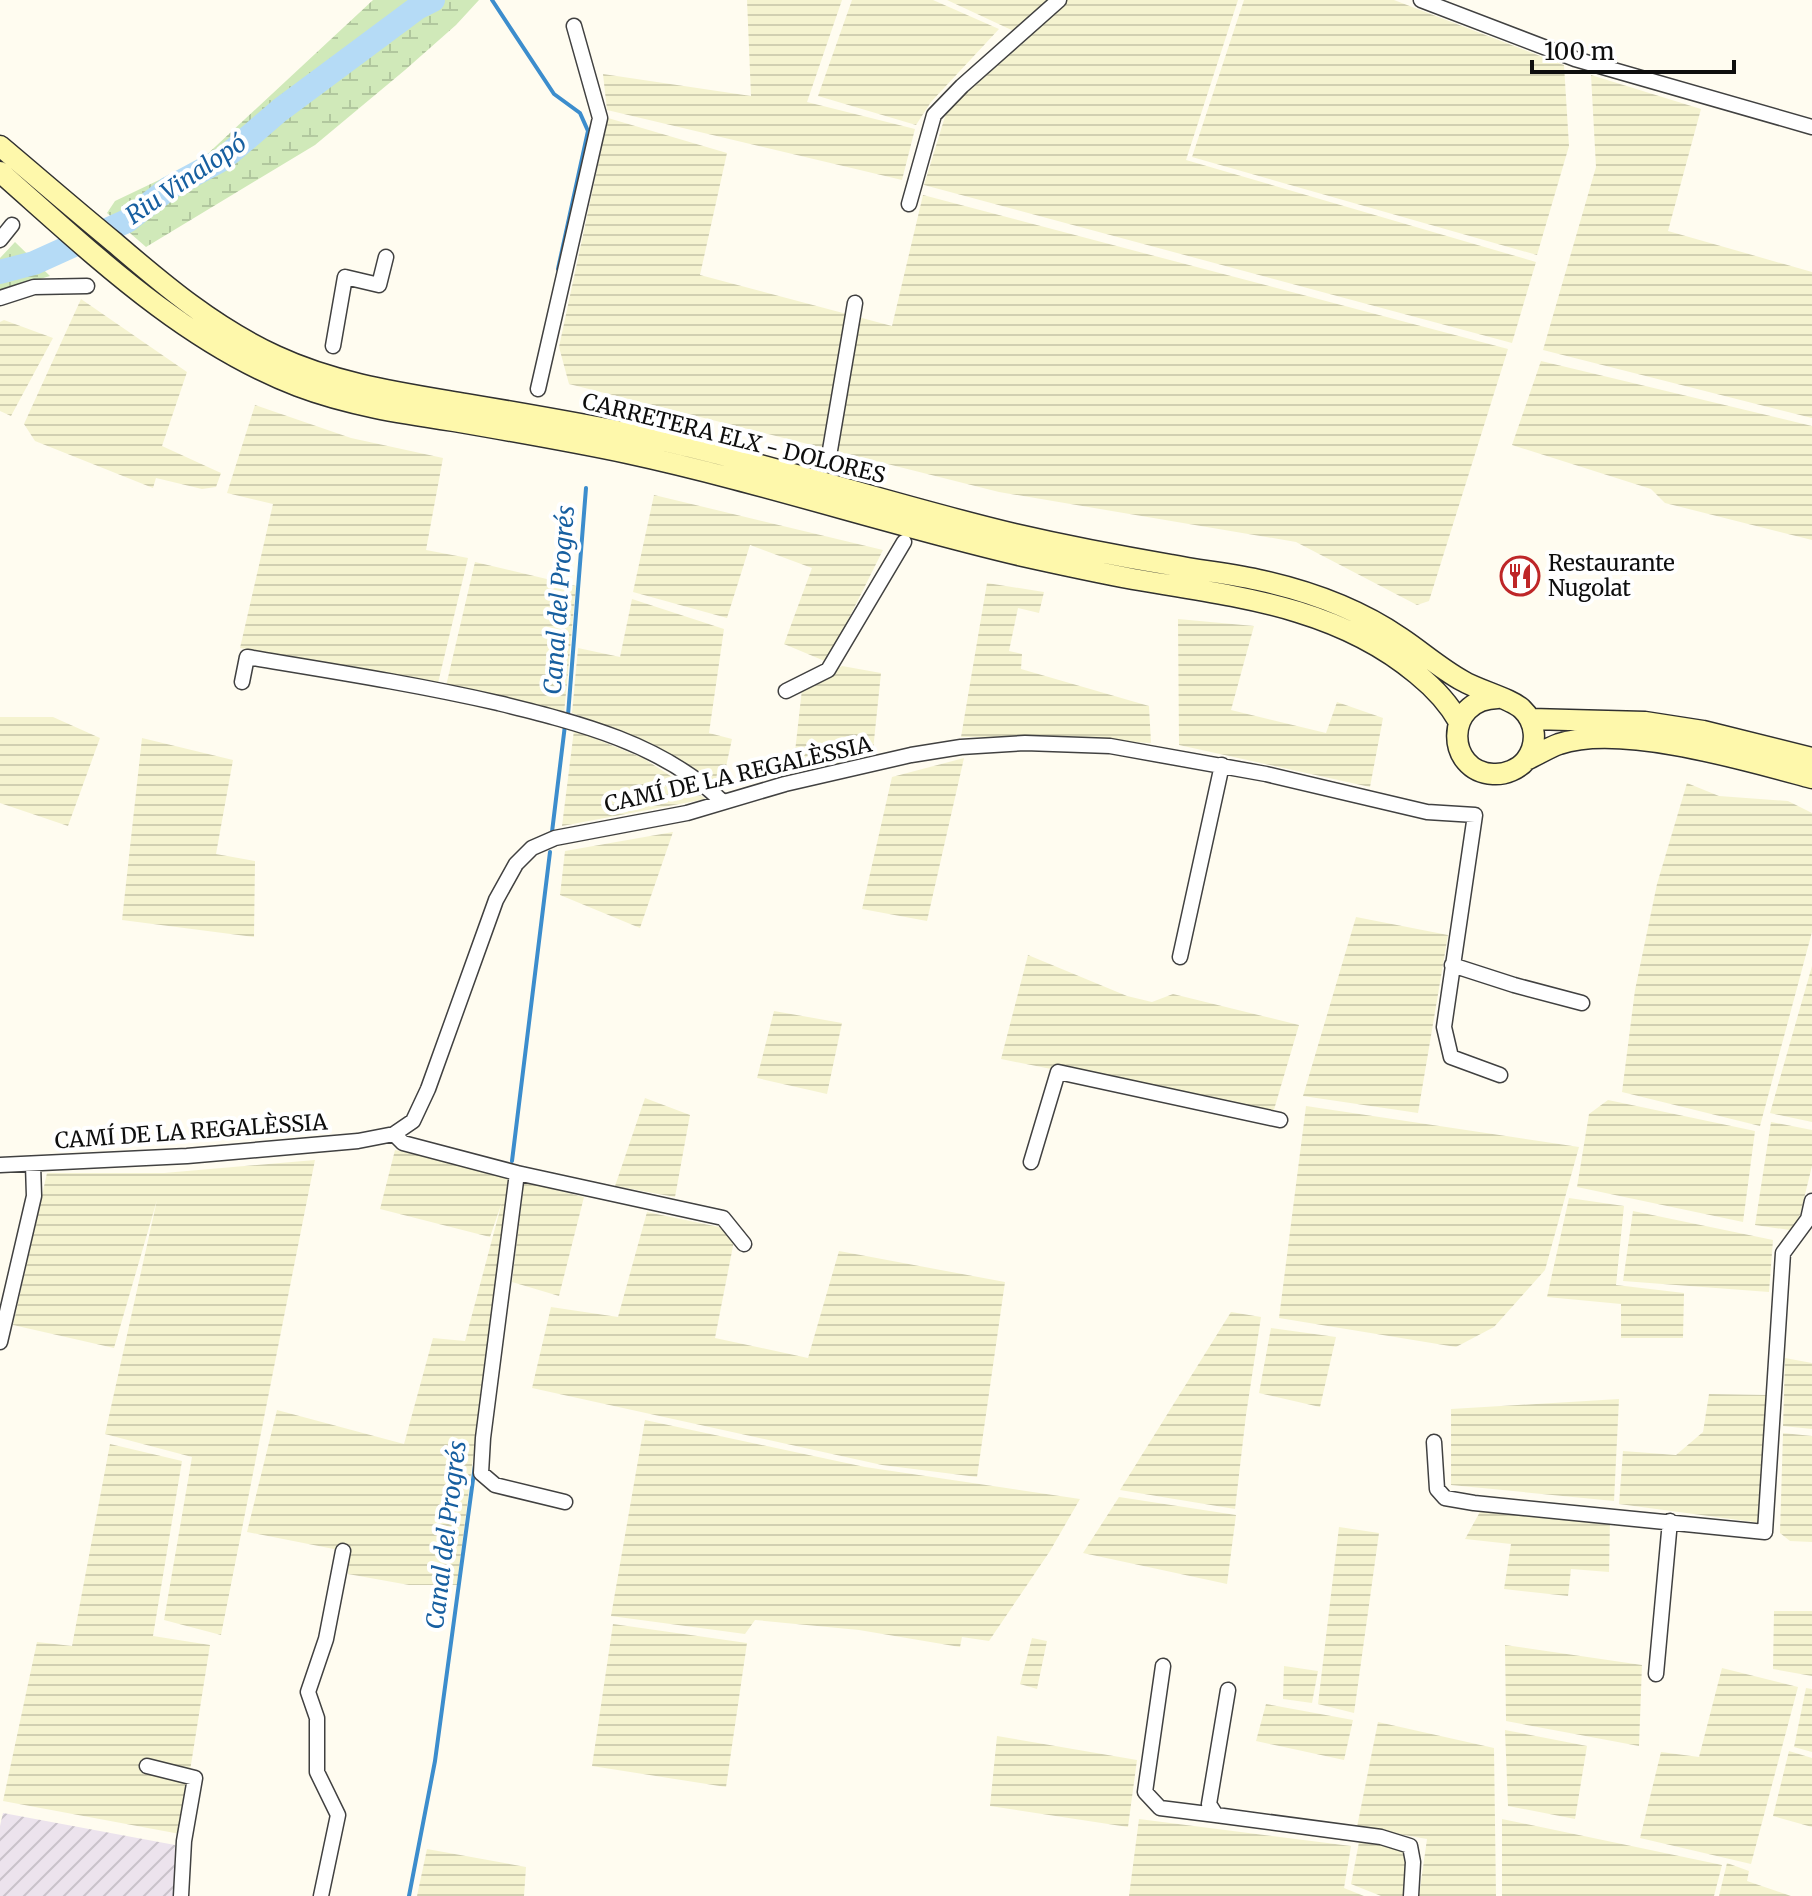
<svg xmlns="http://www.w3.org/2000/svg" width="1812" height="1896" font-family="Merriweather,serif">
	<defs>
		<pattern id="industrial-furrows" width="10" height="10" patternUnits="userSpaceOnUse" patternTransform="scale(2)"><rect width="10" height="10" fill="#ece3ed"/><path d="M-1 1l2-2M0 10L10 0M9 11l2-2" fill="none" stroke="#c9c2ca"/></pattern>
		<pattern id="farmland-rules" width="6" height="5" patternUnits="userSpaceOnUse" patternTransform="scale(2)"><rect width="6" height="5" fill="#f5f3d0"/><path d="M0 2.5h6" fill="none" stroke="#d1cfb1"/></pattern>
		<pattern id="wetland-marsh" width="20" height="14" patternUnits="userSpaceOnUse" patternTransform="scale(2)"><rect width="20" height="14" fill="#d0e9b9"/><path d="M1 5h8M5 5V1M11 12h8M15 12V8" fill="none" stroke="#b1c79e"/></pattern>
	</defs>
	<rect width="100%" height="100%" fill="#fffcf0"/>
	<path fill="url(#industrial-furrows)" d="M 3,1813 L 175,1845 L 174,1896 L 0,1896 L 0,1826 Z"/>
	<path fill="url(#farmland-rules)" d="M 747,0 L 842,0 L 807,102 L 915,129 L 902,180 L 607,110 L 603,74 L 751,96 Z
		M 852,0 L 933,0 L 999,29 L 931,102 L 916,125 L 818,96 Z
		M 947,0 L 1238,0 L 1186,160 L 1536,262 L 1512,343 L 924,185 L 947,110 L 1029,38 Z
		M 1244,0 L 1394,0 L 1564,65 L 1569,146 L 1537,255 L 1192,157 Z
		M 1591,75 L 1701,109 L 1668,231 L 1812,272 L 1812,418 L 1543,350 L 1596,167 Z
		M 608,118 L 727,153 L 700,275 L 892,326 L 923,195 L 1508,349 L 1429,601 L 1417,605 L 1296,542 L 999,492 L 569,384 L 559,347 Z
		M 81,299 L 187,372 L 162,446 L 221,473 L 216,487 L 202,489 L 156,478 L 153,488 L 35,441 L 24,424 Z
		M 4,320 L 53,338 L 11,416 L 0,411 L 0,322 Z
		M 1541,361 L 1812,426 L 1812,540 L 1665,503 L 1651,489 L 1512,445 Z
		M 255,405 L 351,438 L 443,458 L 426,550 L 468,558 L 438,683 L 240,648 L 273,504 L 227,493 Z
		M 654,495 L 883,550 L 827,662 L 784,644 L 812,568 L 750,545 L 727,618 L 633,592 Z
		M 475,562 L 576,586 L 564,714 L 446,686 Z
		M 987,583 L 1044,592 L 1039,613 L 1018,608 L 1009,651 L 1022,654 L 1021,669 L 1149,706 L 1151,743 L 1039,737 L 961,737 Z
		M 632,599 L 724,629 L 709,733 L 732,739 L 722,785 L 649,742 L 572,713 L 578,648 L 620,657 Z
		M 1178,619 L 1254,626 L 1231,710 L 1326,733 L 1337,702 L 1383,718 L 1370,787 L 1179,745 Z
		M 842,666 L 881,673 L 872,760 L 792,779 L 802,689 Z
		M 0,717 L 53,717 L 100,738 L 68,826 L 0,803 Z
		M 574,730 L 643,758 L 706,799 L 562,826 Z
		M 142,738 L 233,760 L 216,854 L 255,861 L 254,937 L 122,920 Z
		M 964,758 L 927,921 L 862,909 L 892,777 Z
		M 1687,783 L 1719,796 L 1788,801 L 1812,813 L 1812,932 L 1760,1126 L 1622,1092 L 1635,990 L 1657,884 Z
		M 673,832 L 640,928 L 560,895 L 565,851 Z
		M 1356,917 L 1448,935 L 1418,1113 L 1303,1096 Z
		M 1028,955 L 1127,996 L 1152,1002 L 1173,994 L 1299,1025 L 1273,1113 L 1001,1059 Z
		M 1812,966 L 1812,1122 L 1770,1113 Z
		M 774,1011 L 842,1023 L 827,1094 L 757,1078 Z
		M 645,1098 L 690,1115 L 675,1197 L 615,1186 Z
		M 1608,1100 L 1755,1131 L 1743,1222 L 1577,1187 L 1589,1114 Z
		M 1306,1106 L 1579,1147 L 1545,1270 L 1494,1327 L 1456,1347 L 1279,1318 Z
		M 1771,1122 L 1812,1130 L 1812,1166 L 1796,1231 L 1755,1225 Z
		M 395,1150 L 509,1174 L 457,1585 L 409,1585 L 348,1574 L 349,1552 L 247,1532 L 277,1410 L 404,1444 L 433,1338 L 465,1341 L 502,1202 L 490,1237 L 380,1209 Z
		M 315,1160 L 221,1635 L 164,1620 L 192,1457 L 105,1434 L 157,1200 L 114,1348 L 13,1325 L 47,1173 L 164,1173 Z
		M 524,1182 L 584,1197 L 559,1296 L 512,1282 Z
		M 1569,1198 L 1624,1206 L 1616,1285 L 1684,1293 L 1683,1338 L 1621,1338 L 1621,1304 L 1547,1297 Z
		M 1633,1211 L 1773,1240 L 1769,1292 L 1623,1281 Z
		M 647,1212 L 719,1227 L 734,1241 L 715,1338 L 808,1358 L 839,1251 L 1005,1282 L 977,1477 L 882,1465 L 532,1388 L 551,1307 L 618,1317 Z
		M 1231,1312 L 1261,1317 L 1246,1415 L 1235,1509 L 1120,1490 Z
		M 1271,1328 L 1336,1337 L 1320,1407 L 1259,1393 Z
		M 1785,1358 L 1812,1363 L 1812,1429 L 1783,1426 Z
		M 1709,1394 L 1767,1395 L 1761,1523 L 1619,1504 L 1623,1451 L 1676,1455 L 1703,1432 Z
		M 1619,1399 L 1614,1501 L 1451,1485 L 1451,1409 Z
		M 645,1420 L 865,1467 L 1080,1499 L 1050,1551 L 989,1641 L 962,1637 L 960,1647 L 859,1630 L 755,1620 L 745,1634 L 611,1616 Z
		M 1783,1433 L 1812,1436 L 1812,1542 L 1790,1541 L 1780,1533 Z
		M 110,1444 L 182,1461 L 153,1636 L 210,1645 L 180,1834 L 3,1801 L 37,1642 L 72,1646 Z
		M 1119,1497 L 1236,1515 L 1227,1584 L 1083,1553 Z
		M 1481,1510 L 1610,1521 L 1609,1572 L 1571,1569 L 1568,1596 L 1504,1589 L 1511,1544 L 1465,1539 Z
		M 1339,1527 L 1379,1533 L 1354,1713 L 1318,1704 Z
		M 1774,1611 L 1812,1611 L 1812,1676 L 1773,1669 Z
		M 613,1624 L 747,1643 L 726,1787 L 592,1766 Z
		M 1032,1638 L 1047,1641 L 1037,1689 L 1020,1684 Z
		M 1505,1645 L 1642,1665 L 1639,1746 L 1506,1721 Z
		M 1284,1666 L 1318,1671 L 1312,1703 L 1283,1699 Z
		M 1722,1668 L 1798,1687 L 1751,1864 L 1640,1838 L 1661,1752 L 1699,1757 Z
		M 1806,1688 L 1812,1689 L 1812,1752 L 1794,1747 Z
		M 1266,1704 L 1353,1720 L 1344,1760 L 1256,1741 Z
		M 1378,1722 L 1494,1748 L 1496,1896 L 1419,1896 L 1427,1839 L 1357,1827 Z
		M 1505,1730 L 1587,1746 L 1575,1819 L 1508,1806 Z
		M 997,1736 L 1137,1760 L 1128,1827 L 990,1806 Z
		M 1789,1751 L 1812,1758 L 1812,1827 L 1773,1816 Z
		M 1139,1819 L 1351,1846 L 1344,1888 L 1364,1896 L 1129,1896 Z
		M 1502,1819 L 1722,1865 L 1714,1896 L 1502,1896 Z
		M 1359,1842 L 1393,1847 L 1404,1852 L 1409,1869 L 1405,1896 L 1381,1896 L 1351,1884 Z
		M 427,1849 L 526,1867 L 524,1896 L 417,1896 Z
		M 1727,1863 L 1749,1871 L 1747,1881 L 1791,1896 L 1719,1896 Z"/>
	<path fill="url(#wetland-marsh)" d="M 373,0 L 479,0 L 456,25 L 405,70 L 315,145 L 146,247 L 107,213 L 115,201 L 201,160 Z
		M 15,242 L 50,276 L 0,291 L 0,258 Z"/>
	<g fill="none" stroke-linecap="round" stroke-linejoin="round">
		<path stroke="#3c8dcd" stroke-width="4" d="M 492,0 L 554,94 L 580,113 L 588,131 L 558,269
			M 568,715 L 586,488
			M 552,832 L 565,725
			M 512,1161 L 550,852
			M 409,1896 L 435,1761 L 475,1465"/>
		<path stroke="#b5dbf6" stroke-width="24" d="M 0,272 L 34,263 L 127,221 L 169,188 L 223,159 L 280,110 L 417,8 L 433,0"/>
		<defs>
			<path id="minor" d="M 1421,0 L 1575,59 L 1812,127
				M 909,204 L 934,115 L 962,86 L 1059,0
				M 0,240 L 12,225
				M 0,298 L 34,287 L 87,286
				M 333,346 L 345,277 L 379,285 L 386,257
				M 538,389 L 600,118 L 574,26
				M 829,456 L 855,303
				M 242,682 L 247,657 C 331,671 415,684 498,703 C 579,723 661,743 723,802
				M 786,691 L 828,670 L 904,542
				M 1180,957 L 1222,765
				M 1452,965 L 1514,985 L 1582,1003
				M 394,1134 L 403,1143 L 517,1173 L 483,1438 L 481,1473 L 495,1485 L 565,1502
				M 1031,1162 L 1058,1072 L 1280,1120
				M 0,1165 L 187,1156 L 358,1141 L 394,1134 L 413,1121 L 428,1089 L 496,900 L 516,864 L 532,848 L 555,838 L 687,813 L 785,784 L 911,755 L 961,747 L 1025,743 L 1110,746 L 1266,774 L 1427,812 L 1475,815 L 1444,1027 L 1451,1057 L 1500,1075
				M 517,1173 L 723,1218 L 744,1244
				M 0,1342 L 34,1196 L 33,1164
				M 1434,1442 L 1437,1489 L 1445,1498 L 1474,1503 L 1765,1532 L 1783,1253 L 1808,1219 L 1812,1201
				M 1163,1666 L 1145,1792 L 1160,1808 L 1216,1815
				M 1656,1674 L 1670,1521
				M 1228,1690 L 1209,1804 L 1216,1815 L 1381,1837 L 1410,1846 L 1413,1862 L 1411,1896
				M 147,1766 L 195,1778 L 184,1841 L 181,1896
				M 321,1896 L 338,1815 L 317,1772 L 317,1718 L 308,1692 L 326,1639 L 343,1551"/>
			<path id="secondary" d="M 0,146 C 38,178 76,211 115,243 C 165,286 215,328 276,356 C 336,384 401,393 466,404 C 525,414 584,424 642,436 C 767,463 889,504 1014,534 C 1066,546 1118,556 1171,565 C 1201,571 1233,574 1263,581 C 1312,592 1360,610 1401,638 C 1422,652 1441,669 1463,681 C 1478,690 1512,699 1522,709 C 1536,722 1538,744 1526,760 C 1519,769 1505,775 1493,774 C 1446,772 1443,699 1498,698
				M 0,172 C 91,252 183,342 298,386 C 348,405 401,413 454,421 C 512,431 570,441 627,453 C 761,482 890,525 1023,556 C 1059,564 1096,572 1133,579 C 1233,596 1336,606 1417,674 C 1433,687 1449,704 1459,722
				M 1531,719 L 1645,722 L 1703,731 L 1812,758
				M 1526,760 C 1537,755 1548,748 1559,744 C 1621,723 1749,761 1812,778"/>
		</defs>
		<use href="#minor" stroke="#414141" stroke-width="17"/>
		<use href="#secondary" stroke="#303030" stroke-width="23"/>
		<use href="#minor" stroke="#fff" stroke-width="14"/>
		<use href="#secondary" stroke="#fef8ab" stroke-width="20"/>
	</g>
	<defs>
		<symbol id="restaurant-ring" viewBox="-11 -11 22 22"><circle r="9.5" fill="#fff" stroke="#be2628" stroke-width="1.5"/><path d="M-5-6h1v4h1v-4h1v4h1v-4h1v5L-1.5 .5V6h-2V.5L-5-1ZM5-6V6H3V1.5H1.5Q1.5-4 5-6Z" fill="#be2628"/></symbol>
	</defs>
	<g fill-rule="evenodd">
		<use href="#restaurant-ring" x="1498" y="554" width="44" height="44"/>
	</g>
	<g text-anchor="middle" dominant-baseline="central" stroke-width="8" stroke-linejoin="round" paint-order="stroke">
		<g font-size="22" fill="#0e0e0e" stroke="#fff">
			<text transform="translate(734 438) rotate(14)">CARRETERA ELX - DOLORES</text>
			<text transform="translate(738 774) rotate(-13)">CAMÍ DE LA REGALÈSSIA</text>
			<text transform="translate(191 1131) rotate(-4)">CAMÍ DE LA REGALÈSSIA</text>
		</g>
		<g font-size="22" fill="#0e0e0e" stroke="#fff" text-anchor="start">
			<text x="1548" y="563">Restaurante<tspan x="1548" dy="25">Nugolat</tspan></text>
		</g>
		<g font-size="24" font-style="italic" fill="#175fa0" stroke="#fff">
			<text transform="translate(186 179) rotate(-34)">Riu Vinalopó</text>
			<text transform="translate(559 600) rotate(-86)">Canal del Progrés</text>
			<text transform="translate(446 1535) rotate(-83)">Canal del Progrés</text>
		</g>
	</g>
	<path d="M1532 60v12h202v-12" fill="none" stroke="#0e0e0e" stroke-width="4"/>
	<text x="1544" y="60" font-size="24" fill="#0e0e0e" stroke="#ffffff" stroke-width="6" paint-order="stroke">100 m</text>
</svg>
